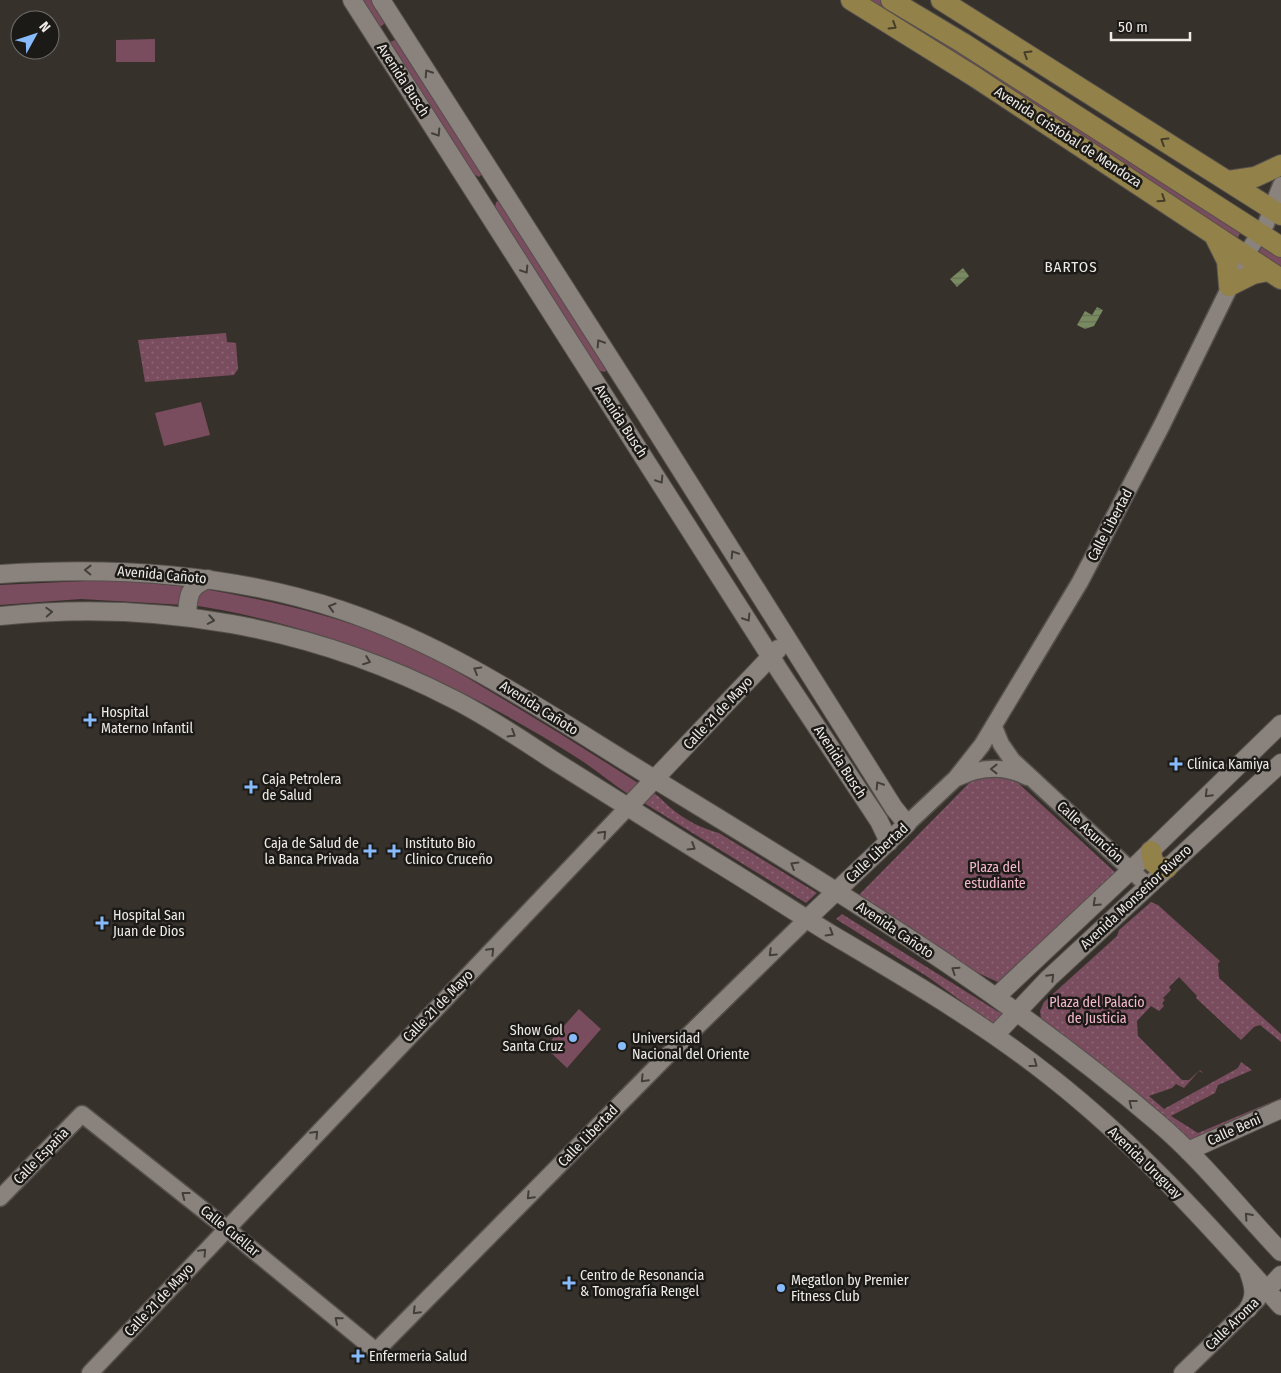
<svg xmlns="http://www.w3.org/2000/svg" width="1281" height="1373" font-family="'Fira Sans Condensed',sans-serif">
	<defs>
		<pattern id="park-dots" width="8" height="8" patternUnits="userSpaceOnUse" patternTransform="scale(1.25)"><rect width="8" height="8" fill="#794c5e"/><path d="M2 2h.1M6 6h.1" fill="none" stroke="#8c6675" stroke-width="1.8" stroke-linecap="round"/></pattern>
		<pattern id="water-rules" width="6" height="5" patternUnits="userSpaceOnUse" patternTransform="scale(1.25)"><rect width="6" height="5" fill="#788a60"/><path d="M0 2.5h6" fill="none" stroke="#677257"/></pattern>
	</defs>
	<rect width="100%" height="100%" fill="#37312c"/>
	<path fill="#794c5e" d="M 358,0 L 372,0 L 385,19 L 384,24 L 380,27 L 375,26 Z
		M 866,0 L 883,0 L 1241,231 L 1236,242 Z
		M 399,38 L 482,174 L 479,177 L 472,173 L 388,43 Z
		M 155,39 L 155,62 L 116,62 L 116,40 Z
		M 501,200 L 608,367 L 605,372 L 596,370 L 494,212 L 496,202 Z
		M 1264,242 L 1281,253 L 1281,271 L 1256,256 Z
		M 201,402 L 210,435 L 164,446 L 155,413 Z
		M 85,581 L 128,581 L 189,587 L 184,605 L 81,599 L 0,605 L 0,585 Z
		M 204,589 C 267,600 330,614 390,638 C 430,654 466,677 503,699 C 548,726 593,754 638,783 L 628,794 C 611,783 595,769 579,759 C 460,683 332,626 191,605 Z
		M 579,1009 L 601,1029 L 567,1068 L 545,1047 Z"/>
	<path fill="url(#park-dots)" d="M 226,333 L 227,342 L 236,343 L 238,369 L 234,375 L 145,382 L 138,340 Z
		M 982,775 L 1010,778 L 1017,782 L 1117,874 L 1000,983 L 954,962 L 854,900 L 973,779 Z
		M 654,793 C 661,798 665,803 672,809 C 685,820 703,829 719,833 L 817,893 L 806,903 L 644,803 Z
		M 1151,902 L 1158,905 L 1220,961 L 1218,964 L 1219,978 L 1281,1034 L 1281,1042 L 1260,1025 L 1254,1027 L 1241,1040 L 1196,998 L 1197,996 L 1179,977 L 1169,987 L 1171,990 L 1163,998 L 1165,1000 L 1162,1003 L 1164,1006 L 1159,1011 L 1151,1006 L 1137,1021 L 1138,1036 L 1182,1080 L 1189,1080 L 1200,1070 L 1203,1073 L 1199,1071 L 1184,1088 L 1176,1084 L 1172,1088 L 1149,1096 L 1164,1109 L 1238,1068 L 1241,1062 L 1252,1070 L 1218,1085 L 1215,1093 L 1171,1116 L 1198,1133 L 1281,1098 L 1281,1104 L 1191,1142 L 1041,1018 L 1040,1011 L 1044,1002 L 1117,936 L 1119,930 Z
		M 842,914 L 997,1011 L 1010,1016 L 996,1026 L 928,977 L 836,919 Z"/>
	<path fill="url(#water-rules)" d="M 963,268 L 969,276 L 957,287 L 950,279 Z
		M 1097,307 L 1103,310 L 1094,326 L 1085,329 L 1077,325 L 1085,311 L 1092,315 Z"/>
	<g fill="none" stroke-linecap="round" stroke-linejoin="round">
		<defs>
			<path id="tertiary" d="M 994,727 L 1001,744 L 1012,760 L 1148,886
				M 957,778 C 980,767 1004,765 1027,777
				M 907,824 L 956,778 L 982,745 L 1080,582 L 1162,425 L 1245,256 L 1266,224 L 1281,185
				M 0,1198 L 82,1114 L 226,1228 L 376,1351 L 665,1058 L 807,919
				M 90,1373 L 628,807
				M 1182,1373 L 1258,1299"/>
			<path id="secondary" d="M 352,0 L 781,673 L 879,821 L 889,842
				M 381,0 L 645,413 L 894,808 L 907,824 L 807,919
				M 0,574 C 115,566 230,573 341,610 C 457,649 552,717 656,780 C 828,885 1003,990 1157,1122 C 1203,1161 1240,1209 1281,1252
				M 0,616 C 156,599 313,627 453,699 C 489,717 522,740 556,762 C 609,795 662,829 716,862 C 754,885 792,910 831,934 C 907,979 983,1023 1052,1078 C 1136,1144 1210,1226 1281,1306
				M 187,616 C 188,596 188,587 208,579
				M 628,807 L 778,649
				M 996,997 L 1131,870 L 1281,724
				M 995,1035 L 1049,978 L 1281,763
				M 1188,1151 L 1281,1109
				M 1267,1290 L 1281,1275
				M 1248,1309 C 1256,1296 1254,1287 1249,1273"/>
			<path id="primary" d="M 851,0 L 975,77 L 1281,279
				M 891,0 L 963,43 L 1281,247
				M 941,0 L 1281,215
				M 1228,181 L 1255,177 L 1281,165
				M 1215,237 L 1227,261 L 1229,286
				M 1229,286 L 1253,274 L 1268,271
				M 1151,851 L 1153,862 L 1159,867 L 1167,868"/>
		</defs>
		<use href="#tertiary" stroke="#55504c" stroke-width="19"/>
		<use href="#secondary" stroke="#55504c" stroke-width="20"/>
		<use href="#primary" stroke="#55504c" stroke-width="22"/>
		<use href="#tertiary" stroke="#8a837d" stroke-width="16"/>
		<use href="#secondary" stroke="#8a837d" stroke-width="18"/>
		<use href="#primary" stroke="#928149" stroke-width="20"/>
	</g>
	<defs><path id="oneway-chevron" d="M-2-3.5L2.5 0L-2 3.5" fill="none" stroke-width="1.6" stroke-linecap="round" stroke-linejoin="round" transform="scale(1.25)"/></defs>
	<g stroke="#453e28">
		<use href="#oneway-chevron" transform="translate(893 26) rotate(32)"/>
		<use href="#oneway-chevron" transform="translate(1027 54) rotate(-148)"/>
		<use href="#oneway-chevron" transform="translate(1164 141) rotate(-148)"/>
		<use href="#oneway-chevron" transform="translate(1162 199) rotate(33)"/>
	</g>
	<g stroke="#423f3b">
		<use href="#oneway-chevron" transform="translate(428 73) rotate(-123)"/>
		<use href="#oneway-chevron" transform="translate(437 133) rotate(57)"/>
		<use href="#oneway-chevron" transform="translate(525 270) rotate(57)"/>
		<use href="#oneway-chevron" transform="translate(600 343) rotate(-122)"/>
		<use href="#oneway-chevron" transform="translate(660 480) rotate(57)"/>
		<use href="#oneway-chevron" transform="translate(734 554) rotate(-122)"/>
		<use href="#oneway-chevron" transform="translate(88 570) rotate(-179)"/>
		<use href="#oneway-chevron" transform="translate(332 607) rotate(-163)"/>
		<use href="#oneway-chevron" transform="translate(49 612) rotate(-3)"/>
		<use href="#oneway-chevron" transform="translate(747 618) rotate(58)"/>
		<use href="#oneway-chevron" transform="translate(211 620) rotate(10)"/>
		<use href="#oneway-chevron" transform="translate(367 661) rotate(21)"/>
		<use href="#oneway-chevron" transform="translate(477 670) rotate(-150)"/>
		<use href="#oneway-chevron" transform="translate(512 734) rotate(32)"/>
		<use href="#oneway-chevron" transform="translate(994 769) rotate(-180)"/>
		<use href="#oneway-chevron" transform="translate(879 785) rotate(-122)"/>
		<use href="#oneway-chevron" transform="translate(1208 794) rotate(135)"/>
		<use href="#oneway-chevron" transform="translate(603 834) rotate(-46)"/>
		<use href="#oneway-chevron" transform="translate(692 847) rotate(32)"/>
		<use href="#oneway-chevron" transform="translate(794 865) rotate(-149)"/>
		<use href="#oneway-chevron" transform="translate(1096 903) rotate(137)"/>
		<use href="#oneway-chevron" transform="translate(830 933) rotate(31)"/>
		<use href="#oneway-chevron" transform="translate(491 951) rotate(-46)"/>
		<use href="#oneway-chevron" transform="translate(772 953) rotate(136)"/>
		<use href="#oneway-chevron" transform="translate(955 970) rotate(-146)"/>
		<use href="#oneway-chevron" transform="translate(1051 977) rotate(-45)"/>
		<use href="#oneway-chevron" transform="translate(1034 1064) rotate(36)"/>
		<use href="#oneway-chevron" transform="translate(644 1079) rotate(134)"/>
		<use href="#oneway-chevron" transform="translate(1132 1103) rotate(-142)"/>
		<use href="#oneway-chevron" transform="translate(315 1134) rotate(-46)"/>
		<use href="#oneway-chevron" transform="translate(185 1195) rotate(-142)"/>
		<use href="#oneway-chevron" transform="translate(530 1196) rotate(134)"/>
		<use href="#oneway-chevron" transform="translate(1248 1216) rotate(-132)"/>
		<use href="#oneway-chevron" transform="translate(203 1252) rotate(-47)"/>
		<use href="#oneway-chevron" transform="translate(416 1311) rotate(135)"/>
		<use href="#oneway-chevron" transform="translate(338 1320) rotate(-140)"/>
	</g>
	<g fill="#87bbfc" stroke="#1c1a17" stroke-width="2">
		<path d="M87.5 712.5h5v5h5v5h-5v5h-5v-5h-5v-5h5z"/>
		<path d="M1173.5 756.5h5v5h5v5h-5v5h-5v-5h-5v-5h5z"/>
		<path d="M248.5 779.5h5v5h5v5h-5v5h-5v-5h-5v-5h5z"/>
		<path d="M367.5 843.5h5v5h5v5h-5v5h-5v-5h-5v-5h5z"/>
		<path d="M391.5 843.5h5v5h5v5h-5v5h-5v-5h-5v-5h5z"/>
		<path d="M99.5 915.5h5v5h5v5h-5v5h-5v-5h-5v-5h5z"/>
		<circle cx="573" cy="1038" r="5"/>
		<circle cx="622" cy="1046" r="5"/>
		<path d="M566.5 1275.5h5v5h5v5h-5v5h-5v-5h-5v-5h5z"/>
		<circle cx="781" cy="1288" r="5"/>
		<path d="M355.5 1348.5h5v5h5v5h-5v5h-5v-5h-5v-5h5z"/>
	</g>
	<g text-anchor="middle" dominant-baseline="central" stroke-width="5" stroke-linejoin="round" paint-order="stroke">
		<g font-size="14" fill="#efebe7" stroke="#1c1a17">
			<text transform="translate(403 80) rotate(57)">Avenida Busch</text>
			<text transform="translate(1068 137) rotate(33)">Avenida Cristóbal de Mendoza</text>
			<text transform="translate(621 421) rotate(57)">Avenida Busch</text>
			<text transform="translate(1110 525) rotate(-62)">Calle Libertad</text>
			<text transform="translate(162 575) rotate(5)">Avenida Cañoto</text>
			<text transform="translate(539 708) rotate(32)">Avenida Cañoto</text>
			<text transform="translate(718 713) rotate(-47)">Calle 21 de Mayo</text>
			<text transform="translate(840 762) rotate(57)">Avenida Busch</text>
			<text transform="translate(1090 832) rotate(42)">Calle Asunción</text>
			<text transform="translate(877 853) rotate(-43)">Calle Libertad</text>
			<text transform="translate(1136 897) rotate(-43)">Avenida Monseñor Rivero</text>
			<text transform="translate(895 930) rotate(34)">Avenida Cañoto</text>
			<text transform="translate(438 1006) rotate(-46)">Calle 21 de Mayo</text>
			<text transform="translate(1234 1130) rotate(-24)">Calle Beni</text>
			<text transform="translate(588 1136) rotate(-46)">Calle Libertad</text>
			<text transform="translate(41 1156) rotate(-46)">Calle España</text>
			<text transform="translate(1145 1163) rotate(44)">Avenida Uruguay</text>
			<text transform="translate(230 1231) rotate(39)">Calle Cuéllar</text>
			<text transform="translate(159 1300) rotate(-47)">Calle 21 de Mayo</text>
			<text transform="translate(1232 1324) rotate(-44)">Calle Aroma</text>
		</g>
		<g font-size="14" fill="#efebe7" stroke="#1c1a17" text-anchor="start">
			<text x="101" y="712">Hospital<tspan x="101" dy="16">Materno Infantil</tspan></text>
			<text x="1187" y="764">Clínica Kamiya</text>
			<text x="262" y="779">Caja Petrolera<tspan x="262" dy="16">de Salud</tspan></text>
			<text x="359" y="843" text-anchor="end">Caja de Salud de<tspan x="359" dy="16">la Banca Privada</tspan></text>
			<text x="405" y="843">Instituto Bio<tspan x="405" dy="16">Clinico Cruceño</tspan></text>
			<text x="113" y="915">Hospital San<tspan x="113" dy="16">Juan de Dios</tspan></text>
			<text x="563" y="1030" text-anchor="end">Show Gol<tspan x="563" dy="16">Santa Cruz</tspan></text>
			<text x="632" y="1038">Universidad<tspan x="632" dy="16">Nacional del Oriente</tspan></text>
			<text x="580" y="1275">Centro de Resonancia<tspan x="580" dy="16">&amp; Tomografía Rengel</tspan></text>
			<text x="791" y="1280">Megatlon by Premier<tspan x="791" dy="16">Fitness Club</tspan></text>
			<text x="369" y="1356">Enfermeria Salud</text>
		</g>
		<g font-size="14" fill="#f6b9d0" stroke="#1c1a17">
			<text x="995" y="867">Plaza del<tspan x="995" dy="16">estudiante</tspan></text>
			<text x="1097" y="1002">Plaza del Palacio<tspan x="1097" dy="16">de Justicia</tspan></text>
		</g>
		<g font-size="15" letter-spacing="1" fill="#efebe7" stroke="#1c1a17">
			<text x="1071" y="267">BARTOS</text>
		</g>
	</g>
	<g transform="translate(35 35) rotate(50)"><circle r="24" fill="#1c1a17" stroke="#706e6a"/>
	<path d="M0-4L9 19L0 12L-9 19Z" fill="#87bbfc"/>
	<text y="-8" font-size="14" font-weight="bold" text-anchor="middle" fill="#efebe7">N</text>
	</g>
	<path d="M1111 32v8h79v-8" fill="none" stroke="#efebe7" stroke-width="2.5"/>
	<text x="1118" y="32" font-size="15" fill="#efebe7" stroke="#1c1a17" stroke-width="4" paint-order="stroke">50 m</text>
</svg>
